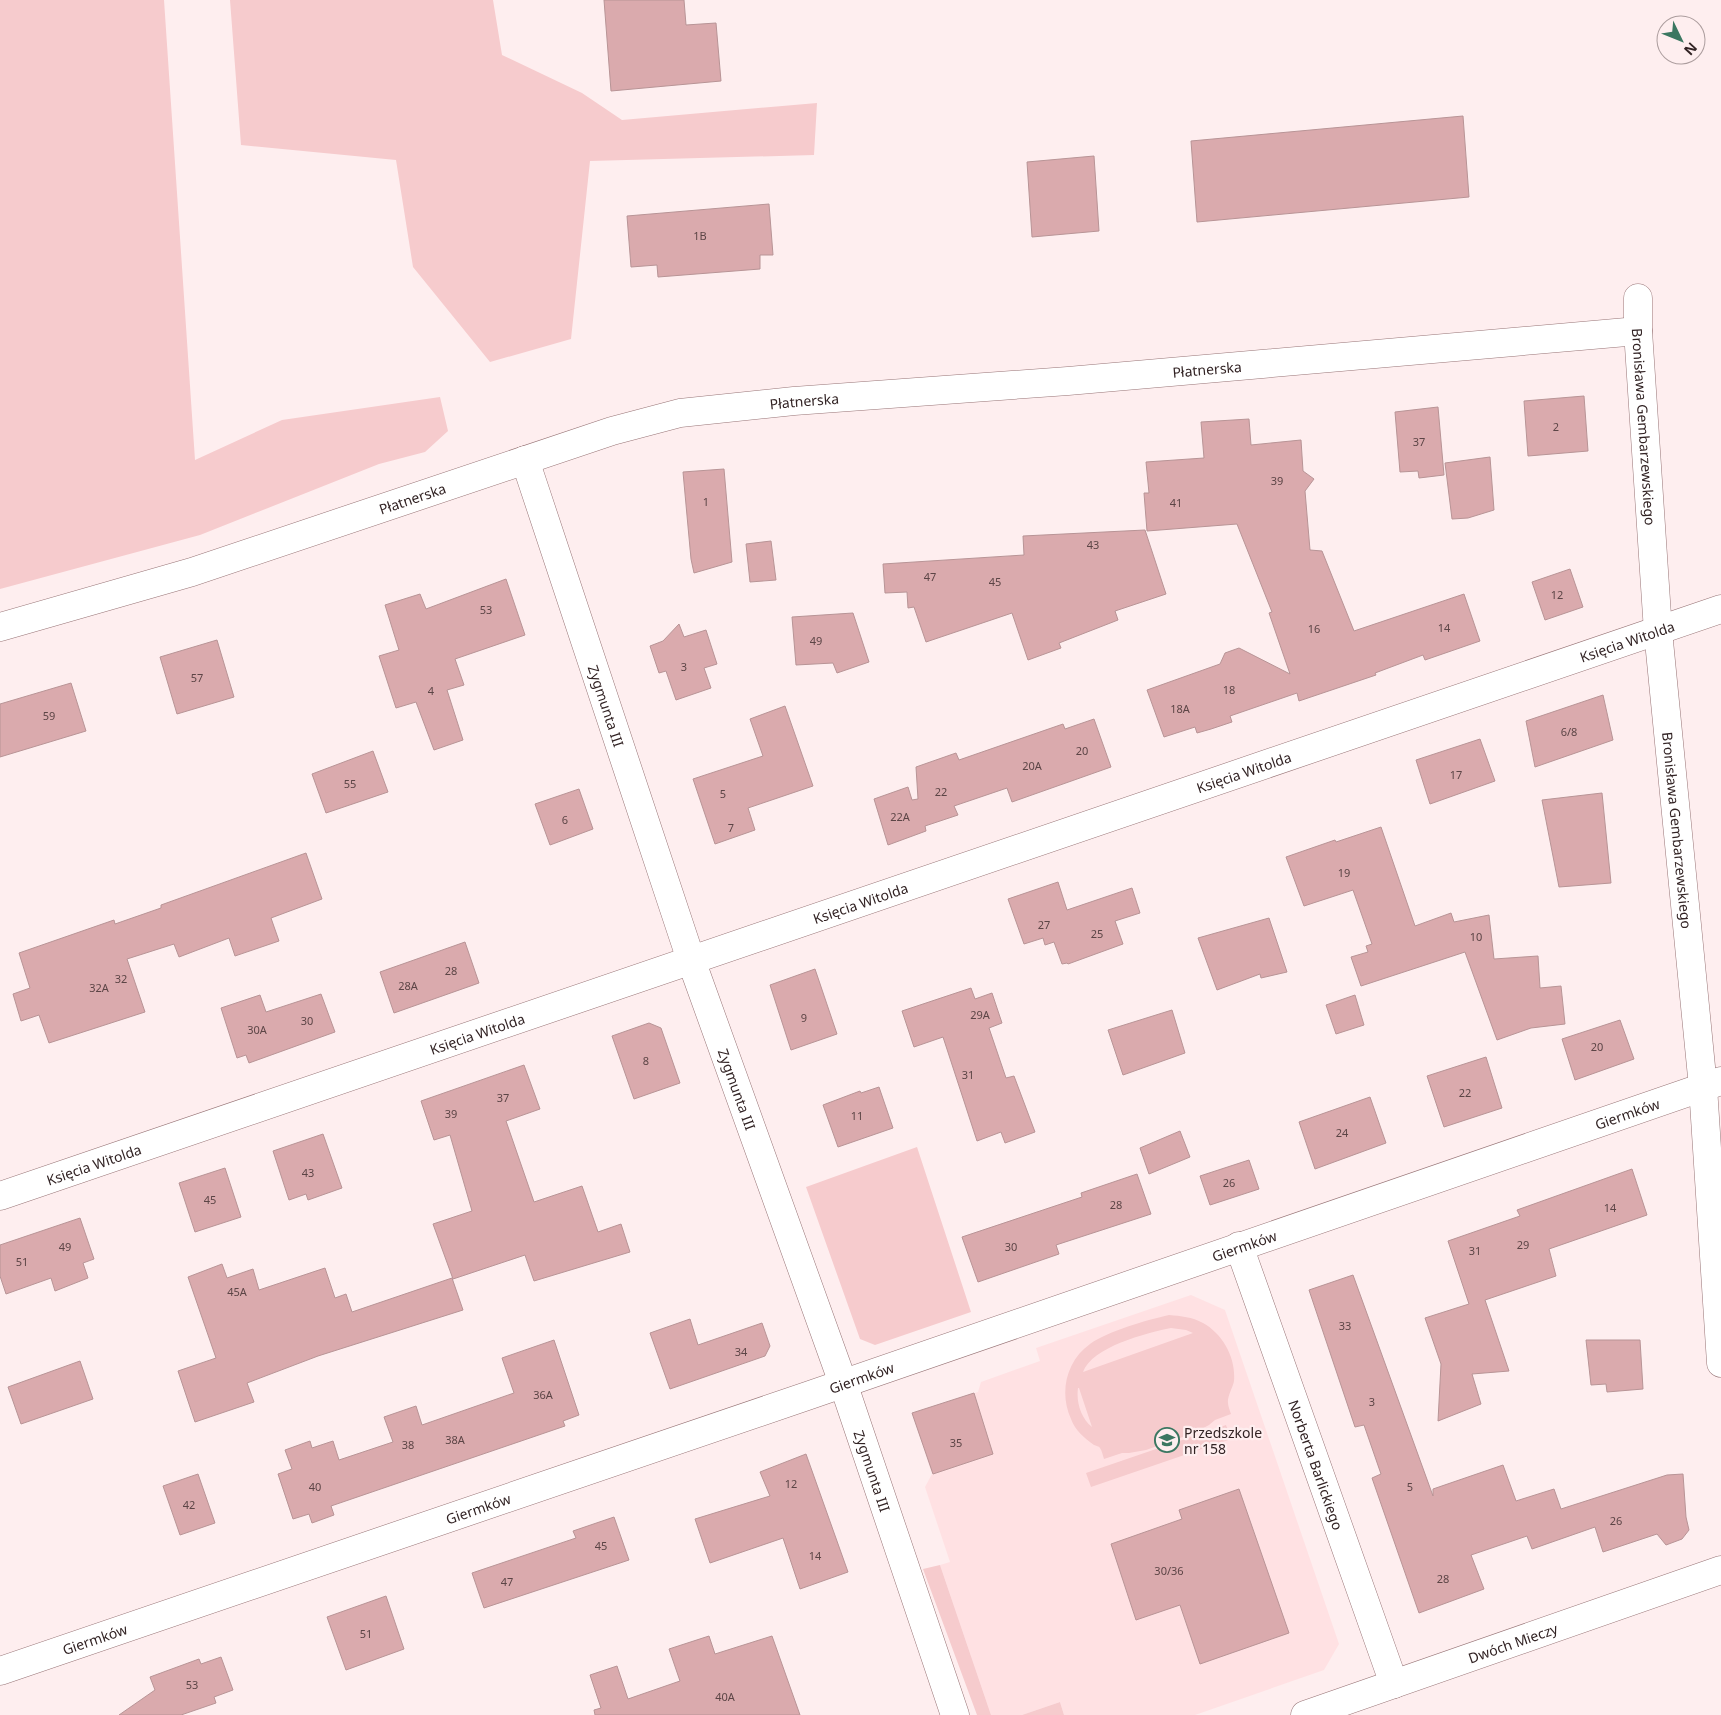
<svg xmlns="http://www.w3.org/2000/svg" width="1721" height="1715" font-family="'Noto Sans',sans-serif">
	<rect width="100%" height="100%" fill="#feeeef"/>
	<path fill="#ffe1e3" d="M 1191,1295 L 1225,1310 L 1339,1644 L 1324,1670 L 1195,1715 L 1064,1715 L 1060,1702 L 1022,1715 L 991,1715 L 940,1565 L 950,1562 L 925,1487 L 932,1474 L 912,1413 L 978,1392 L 981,1382 L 1040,1361 L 1036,1348 Z"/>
	<path fill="#f6cbcd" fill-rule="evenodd" d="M 0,0 L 164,0 L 195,460 L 282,420 L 440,397 L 448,431 L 425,452 L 379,464 L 200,535 L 0,589 Z
		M 230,0 L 493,0 L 502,55 L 582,93 L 622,120 L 817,103 L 814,155 L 590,161 L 571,339 L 490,362 L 413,267 L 396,160 L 241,145 Z
		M 917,1147 L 971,1312 L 875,1345 L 860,1339 L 806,1187 Z
		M 1169,1315 C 1181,1316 1192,1317 1203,1323 C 1223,1334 1236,1358 1234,1381 C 1233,1387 1227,1397 1228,1403 C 1228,1406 1230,1411 1231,1414 L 1215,1420 L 1209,1425 L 1194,1433 L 1146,1450 L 1129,1453 L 1122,1453 L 1104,1459 C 1103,1456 1102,1451 1100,1448 C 1099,1446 1096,1446 1094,1445 C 1084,1438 1075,1430 1071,1419 C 1059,1393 1066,1361 1090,1344 C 1108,1331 1147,1320 1169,1315 ZM 1171,1328 L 1186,1330 L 1193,1333 L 1083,1372 C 1092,1347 1146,1333 1171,1328 ZM 1078,1388 L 1079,1388 L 1092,1427 C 1081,1418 1076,1402 1078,1388 Z
		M 1226,1425 L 1231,1439 L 1091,1487 L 1086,1473 Z
		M 940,1565 L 991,1715 L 977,1715 L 923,1569 Z
		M 1060,1702 L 1064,1715 L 1022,1715 Z"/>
	<path fill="#daaaad" stroke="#b89496" d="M 604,0 L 684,0 L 686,25 L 716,23 L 721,81 L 611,91 Z
		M 1463,116 L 1469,197 L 1197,222 L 1191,141 Z
		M 1094,156 L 1099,231 L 1032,237 L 1027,162 Z
		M 769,204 L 773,255 L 760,255 L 760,269 L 658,277 L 657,265 L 631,267 L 627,216 Z
		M 1584,396 L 1588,451 L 1528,456 L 1524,401 Z
		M 1438,407 L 1444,475 L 1419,478 L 1418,471 L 1400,472 L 1395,412 Z
		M 1249,419 L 1251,445 L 1301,440 L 1303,471 L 1314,479 L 1305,491 L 1310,550 L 1322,551 L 1354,631 L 1464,594 L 1480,641 L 1425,660 L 1423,655 L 1375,673 L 1376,675 L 1299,701 L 1297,693 L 1230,716 L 1232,722 L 1211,729 L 1197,733 L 1195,727 L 1164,737 L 1147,690 L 1220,664 L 1225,653 L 1239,648 L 1290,674 L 1269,613 L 1272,612 L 1237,524 L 1147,531 L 1144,493 L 1149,493 L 1146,462 L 1204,458 L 1201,422 Z
		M 1490,457 L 1494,510 L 1468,518 L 1452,519 L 1445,463 Z
		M 724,469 L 732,562 L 694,573 L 691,559 L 683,472 Z
		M 1145,530 L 1166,594 L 1115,611 L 1118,620 L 1059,643 L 1061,648 L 1028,660 L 1012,613 L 926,642 L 914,607 L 908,608 L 907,592 L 885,593 L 883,564 L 1024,555 L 1023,536 Z
		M 771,541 L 776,580 L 750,582 L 746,544 Z
		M 1570,569 L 1583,607 L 1545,620 L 1532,582 Z
		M 506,579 L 525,635 L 455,659 L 464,685 L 447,690 L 463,740 L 434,750 L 416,702 L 396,708 L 379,656 L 399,650 L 385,605 L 420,594 L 426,609 Z
		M 853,613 L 869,662 L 837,673 L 833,663 L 796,665 L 792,617 Z
		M 679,624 L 684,637 L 706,630 L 717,664 L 704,668 L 711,688 L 676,700 L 666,671 L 659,673 L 650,646 L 663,641 Z
		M 217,640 L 234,697 L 177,714 L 160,657 Z
		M 71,683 L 86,731 L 0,757 L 0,704 Z
		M 1603,695 L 1613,740 L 1535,767 L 1526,721 Z
		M 785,706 L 813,786 L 748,808 L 755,830 L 715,844 L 693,779 L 763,756 L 750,719 Z
		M 1094,719 L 1111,767 L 1012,802 L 1007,788 L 954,806 L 958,815 L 925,826 L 926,831 L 888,845 L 874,799 L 908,787 L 912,800 L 918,799 L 916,767 L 956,753 L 959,760 L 1063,724 L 1065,729 Z
		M 1480,739 L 1495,781 L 1430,804 L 1416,760 Z
		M 373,751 L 388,792 L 326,813 L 312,774 Z
		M 579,789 L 593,829 L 550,845 L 535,804 Z
		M 1602,793 L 1611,883 L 1559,887 L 1542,800 Z
		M 1381,827 L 1415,926 L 1451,913 L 1454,922 L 1489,915 L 1494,959 L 1538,956 L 1540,988 L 1561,986 L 1565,1024 L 1531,1028 L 1497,1040 L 1465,952 L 1361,986 L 1351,957 L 1368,952 L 1366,946 L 1372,944 L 1353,890 L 1304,906 L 1286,857 L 1335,840 L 1336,842 Z
		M 306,853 L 322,899 L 271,918 L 279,941 L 235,956 L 229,938 L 179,957 L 174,944 L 127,959 L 145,1012 L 49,1043 L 39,1015 L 21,1021 L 13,994 L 30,988 L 19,953 L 114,920 L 115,924 L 161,908 L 161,905 Z
		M 1058,882 L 1067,910 L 1132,888 L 1140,913 L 1115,921 L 1123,944 L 1068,964 L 1067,963 L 1062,964 L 1054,942 L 1045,945 L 1043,938 L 1024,944 L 1008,899 Z
		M 1269,918 L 1287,972 L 1261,978 L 1260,974 L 1217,990 L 1198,938 Z
		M 465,942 L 479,983 L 394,1013 L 380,972 Z
		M 815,969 L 837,1034 L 791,1050 L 770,985 Z
		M 971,988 L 975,999 L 992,993 L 1002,1023 L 989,1028 L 1006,1078 L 1014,1076 L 1035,1132 L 1005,1143 L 1001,1132 L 977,1141 L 943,1037 L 914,1047 L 902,1011 Z
		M 321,994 L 335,1032 L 249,1063 L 246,1055 L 237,1058 L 221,1008 L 260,995 L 266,1012 Z
		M 1355,995 L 1364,1025 L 1336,1034 L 1326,1005 Z
		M 1172,1010 L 1185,1053 L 1123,1075 L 1108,1030 Z
		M 1620,1020 L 1634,1059 L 1575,1080 L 1562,1039 Z
		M 649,1023 L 661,1028 L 680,1083 L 634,1099 L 612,1036 Z
		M 1486,1057 L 1502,1108 L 1444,1127 L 1427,1076 Z
		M 524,1065 L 540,1109 L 506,1121 L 534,1202 L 582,1186 L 598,1232 L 621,1224 L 630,1252 L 534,1281 L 525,1255 L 453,1279 L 433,1224 L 472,1211 L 450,1135 L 434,1140 L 421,1101 Z
		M 879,1087 L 893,1128 L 838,1147 L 823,1105 L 860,1091 L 861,1093 Z
		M 1370,1097 L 1386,1143 L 1315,1169 L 1299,1122 Z
		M 1180,1131 L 1190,1157 L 1149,1174 L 1140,1148 Z
		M 323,1134 L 342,1188 L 308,1200 L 306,1194 L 289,1200 L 273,1151 Z
		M 1249,1160 L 1259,1189 L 1210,1205 L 1200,1176 Z
		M 225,1168 L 241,1217 L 195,1232 L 179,1183 Z
		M 1632,1169 L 1647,1215 L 1549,1249 L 1556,1276 L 1485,1300 L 1509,1371 L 1472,1374 L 1481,1404 L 1438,1421 L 1441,1364 L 1425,1318 L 1469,1304 L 1448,1241 L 1520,1216 L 1517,1210 Z
		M 1137,1174 L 1151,1214 L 1056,1245 L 1059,1254 L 978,1282 L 962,1237 L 1082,1197 L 1081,1193 Z
		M 80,1218 L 94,1259 L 83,1263 L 88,1278 L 55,1291 L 51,1278 L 6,1294 L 0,1276 L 0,1245 Z
		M 222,1264 L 227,1278 L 253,1269 L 259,1290 L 325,1268 L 335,1298 L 346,1294 L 352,1312 L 452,1278 L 463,1310 L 318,1356 L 247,1383 L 254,1402 L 195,1422 L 178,1371 L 216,1358 L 188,1277 Z
		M 1353,1275 L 1433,1496 L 1433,1489 L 1503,1465 L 1516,1501 L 1554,1489 L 1561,1509 L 1667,1475 L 1683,1474 L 1686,1517 L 1689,1530 L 1682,1539 L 1666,1545 L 1657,1534 L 1603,1552 L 1595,1527 L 1532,1549 L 1527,1536 L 1471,1555 L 1484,1589 L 1419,1613 L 1372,1478 L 1381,1474 L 1364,1425 L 1355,1427 L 1309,1290 Z
		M 690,1319 L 698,1345 L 762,1323 L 770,1346 L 765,1356 L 670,1389 L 650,1333 Z
		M 554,1340 L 579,1415 L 563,1421 L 565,1426 L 331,1506 L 334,1515 L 312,1523 L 309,1514 L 293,1519 L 278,1474 L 292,1469 L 285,1450 L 310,1441 L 312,1448 L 333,1441 L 339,1460 L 393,1442 L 384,1417 L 416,1406 L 422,1425 L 514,1393 L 502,1358 Z
		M 1586,1340 L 1640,1340 L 1643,1389 L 1607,1392 L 1606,1384 L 1591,1385 Z
		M 80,1361 L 93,1399 L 21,1424 L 8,1387 Z
		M 974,1393 L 993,1454 L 933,1474 L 912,1413 Z
		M 806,1454 L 848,1572 L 800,1589 L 783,1538 L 710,1563 L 695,1519 L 770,1496 L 760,1472 Z
		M 198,1474 L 215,1523 L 180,1535 L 163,1486 Z
		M 1239,1489 L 1289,1633 L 1200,1664 L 1180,1605 L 1136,1620 L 1111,1544 L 1182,1519 L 1179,1510 Z
		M 614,1517 L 629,1560 L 484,1608 L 472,1573 L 576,1538 L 573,1531 Z
		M 386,1596 L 404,1649 L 346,1670 L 327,1617 Z
		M 709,1636 L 715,1654 L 772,1636 L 800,1715 L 595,1715 L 594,1710 L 601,1708 L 590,1675 L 617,1666 L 628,1699 L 680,1681 L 669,1649 Z
		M 221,1657 L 233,1690 L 214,1697 L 216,1703 L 181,1715 L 119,1715 L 155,1690 L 150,1677 L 199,1659 L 201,1664 Z"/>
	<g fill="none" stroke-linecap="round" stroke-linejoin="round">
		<defs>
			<g id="minor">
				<path id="s1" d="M 1638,298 L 1638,331 L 1658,631 L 1703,1087 L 1721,1363"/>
				<path id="s2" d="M 525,460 L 691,960 L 843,1383 L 955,1715"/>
				<path id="s3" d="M 0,627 L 192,572 L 612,431 L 680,413 L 794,401 L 1068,381 L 1638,331"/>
				<path id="s4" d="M 0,1196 L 1721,609"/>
				<path id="s5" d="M 1239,1246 L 1394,1684"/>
				<path id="s6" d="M 0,1671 L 810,1395 L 1721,1081"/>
				<path id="s7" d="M 1305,1715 L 1721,1570"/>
			</g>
		</defs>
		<use href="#minor" stroke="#987577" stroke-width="29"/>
		<use href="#minor" stroke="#fff" stroke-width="28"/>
	</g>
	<defs>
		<symbol id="school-ring" viewBox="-11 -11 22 22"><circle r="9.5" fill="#feeeef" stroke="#3b7761" stroke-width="1.5"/><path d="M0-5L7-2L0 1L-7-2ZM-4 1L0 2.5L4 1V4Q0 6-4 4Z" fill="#3b7761"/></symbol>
	</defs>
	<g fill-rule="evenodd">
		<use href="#school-ring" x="1153" y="1426" width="28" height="28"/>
	</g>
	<g text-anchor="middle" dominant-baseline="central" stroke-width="4.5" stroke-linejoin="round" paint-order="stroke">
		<g font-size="11" fill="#5c4546">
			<text x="700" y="235">1B</text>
			<text x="1556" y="426">2</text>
			<text x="1419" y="441">37</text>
			<text x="1277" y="480">39</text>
			<text x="706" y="501">1</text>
			<text x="1176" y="502">41</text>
			<text x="1093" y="544">43</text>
			<text x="930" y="576">47</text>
			<text x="995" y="581">45</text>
			<text x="1557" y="594">12</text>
			<text x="486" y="609">53</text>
			<text x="1444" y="627">14</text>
			<text x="1314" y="628">16</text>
			<text x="816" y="640">49</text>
			<text x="684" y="666">3</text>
			<text x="197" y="677">57</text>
			<text x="1229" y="689">18</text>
			<text x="431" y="690">4</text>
			<text x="1180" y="708">18A</text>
			<text x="49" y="715">59</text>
			<text x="1569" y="731">6/8</text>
			<text x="1082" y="750">20</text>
			<text x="1032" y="765">20A</text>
			<text x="1456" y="774">17</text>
			<text x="350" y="783">55</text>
			<text x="941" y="791">22</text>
			<text x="723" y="793">5</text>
			<text x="900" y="816">22A</text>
			<text x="565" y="819">6</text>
			<text x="731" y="827">7</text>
			<text x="1344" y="872">19</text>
			<text x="1044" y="924">27</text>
			<text x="1097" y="933">25</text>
			<text x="1476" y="936">10</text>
			<text x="451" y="970">28</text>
			<text x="121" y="978">32</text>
			<text x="408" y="985">28A</text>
			<text x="99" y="987">32A</text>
			<text x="980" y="1014">29A</text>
			<text x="804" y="1017">9</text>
			<text x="307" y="1020">30</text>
			<text x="257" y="1029">30A</text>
			<text x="1597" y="1046">20</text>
			<text x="646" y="1060">8</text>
			<text x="968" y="1074">31</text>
			<text x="1465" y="1092">22</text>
			<text x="503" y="1097">37</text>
			<text x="451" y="1113">39</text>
			<text x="857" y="1115">11</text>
			<text x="1342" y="1132">24</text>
			<text x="308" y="1172">43</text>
			<text x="1229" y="1182">26</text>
			<text x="210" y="1199">45</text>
			<text x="1116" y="1204">28</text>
			<text x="1610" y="1207">14</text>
			<text x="1523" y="1244">29</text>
			<text x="65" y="1246">49</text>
			<text x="1011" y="1246">30</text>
			<text x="1475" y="1250">31</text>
			<text x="22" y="1261">51</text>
			<text x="237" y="1291">45A</text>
			<text x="1345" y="1325">33</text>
			<text x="741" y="1351">34</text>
			<text x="543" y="1394">36A</text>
			<text x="1372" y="1401">3</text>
			<text x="455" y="1439">38A</text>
			<text x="956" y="1442">35</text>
			<text x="408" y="1444">38</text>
			<text x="791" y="1483">12</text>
			<text x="315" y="1486">40</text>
			<text x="1410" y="1486">5</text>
			<text x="189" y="1504">42</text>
			<text x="1616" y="1520">26</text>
			<text x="601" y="1545">45</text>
			<text x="815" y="1555">14</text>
			<text x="1169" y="1570">30/36</text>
			<text x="1443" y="1578">28</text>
			<text x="507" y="1581">47</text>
			<text x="366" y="1633">51</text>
			<text x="192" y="1684">53</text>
			<text x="725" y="1696">40A</text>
		</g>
		<g font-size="14" fill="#322324" stroke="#feeeef">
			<text stroke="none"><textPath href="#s3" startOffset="1242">Płatnerska</textPath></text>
			<text stroke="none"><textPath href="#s3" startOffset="838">Płatnerska</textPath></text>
			<text stroke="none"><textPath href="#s1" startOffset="129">Bronisława Gembarzewskiego</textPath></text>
			<text stroke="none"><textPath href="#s3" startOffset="432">Płatnerska</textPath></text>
			<text stroke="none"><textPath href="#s4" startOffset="1719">Księcia Witolda</textPath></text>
			<text stroke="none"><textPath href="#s2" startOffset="259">Zygmunta III</textPath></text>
			<text stroke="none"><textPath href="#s4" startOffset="1314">Księcia Witolda</textPath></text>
			<text stroke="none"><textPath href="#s1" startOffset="534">Bronisława Gembarzewskiego</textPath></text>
			<text stroke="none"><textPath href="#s4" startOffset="909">Księcia Witolda</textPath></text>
			<text stroke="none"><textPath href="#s4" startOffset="504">Księcia Witolda</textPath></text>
			<text stroke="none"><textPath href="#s2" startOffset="664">Zygmunta III</textPath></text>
			<text stroke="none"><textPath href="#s6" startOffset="1720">Giermków</textPath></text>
			<text stroke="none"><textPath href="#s4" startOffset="99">Księcia Witolda</textPath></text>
			<text stroke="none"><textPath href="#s6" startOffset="1315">Giermków</textPath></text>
			<text stroke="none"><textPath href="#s6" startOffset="910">Giermków</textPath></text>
			<text stroke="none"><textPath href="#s5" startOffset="232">Norberta Barlickiego</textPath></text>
			<text stroke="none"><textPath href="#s2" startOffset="1069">Zygmunta III</textPath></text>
			<text stroke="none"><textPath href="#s6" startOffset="505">Giermków</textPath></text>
			<text stroke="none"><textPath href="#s6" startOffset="100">Giermków</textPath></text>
			<text stroke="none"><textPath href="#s7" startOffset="220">Dwóch Mieczy</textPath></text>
		</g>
		<g font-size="14" fill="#322324" stroke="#feeeef" text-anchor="start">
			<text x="1184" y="1432">Przedszkole<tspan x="1184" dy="16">nr 158</tspan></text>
		</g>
	</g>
	<g transform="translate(1681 40) rotate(133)"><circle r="24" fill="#feeeef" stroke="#ac9d9e"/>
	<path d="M0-4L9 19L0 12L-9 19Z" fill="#3b7761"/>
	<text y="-8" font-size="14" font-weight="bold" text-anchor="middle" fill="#322324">N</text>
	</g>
</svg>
